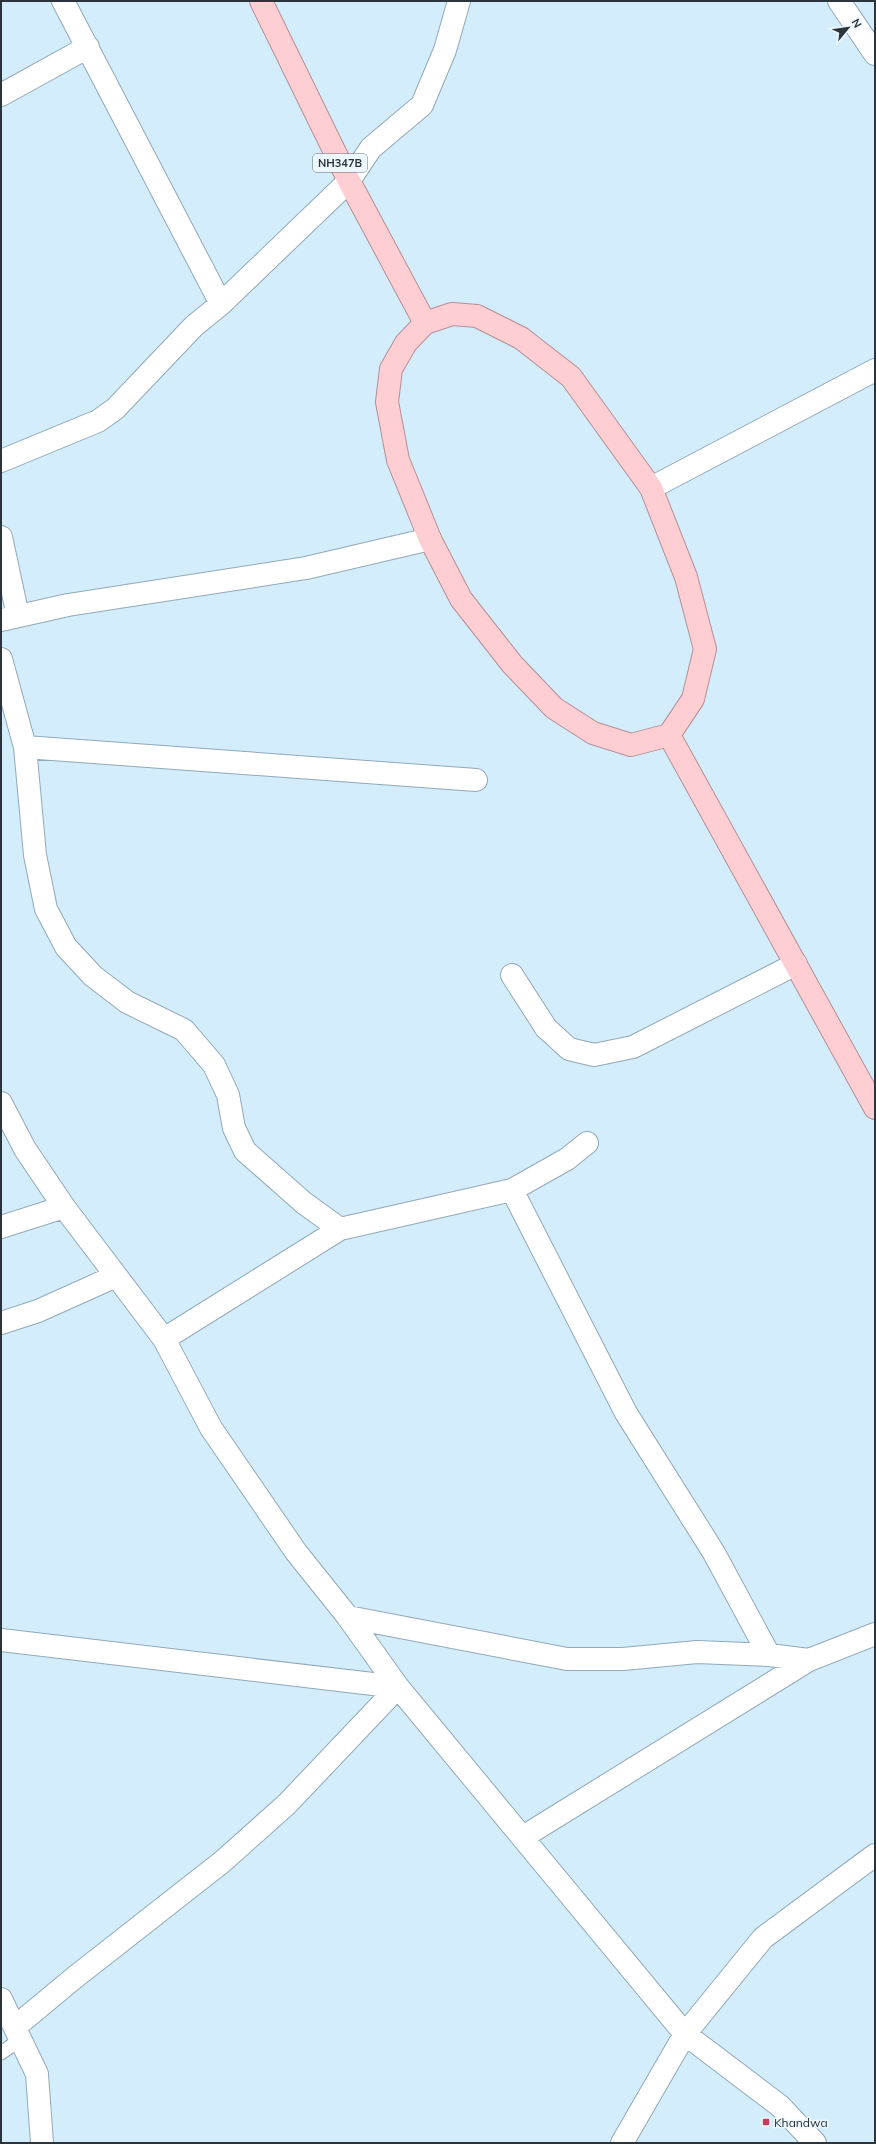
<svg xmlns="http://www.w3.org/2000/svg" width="876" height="2144" font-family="Mulish,sans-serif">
	<rect width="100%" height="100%" fill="#d3edfd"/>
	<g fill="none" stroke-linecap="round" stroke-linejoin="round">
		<defs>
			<path id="service" d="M 1,2053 L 21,2039"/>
			<path id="minor" d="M 63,1 L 221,304
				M 839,1 L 875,54
				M 1,95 L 88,47
				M 1,461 L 98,421 L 115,409 L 194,326 L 221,304 L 349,181 L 371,148 L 422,105 L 445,50 L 459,1
				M 651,488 L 875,370
				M 1,537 L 18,616
				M 1,620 L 68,605 L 306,568 L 430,539
				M 1,659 L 25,747 L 35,855 L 46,909 L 66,947 L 93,976 L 127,1002 L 184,1030 L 214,1065 L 228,1095 L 234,1128 L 245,1151 L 304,1203 L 340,1229
				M 25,747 L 476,780
				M 512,975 L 546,1028 L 569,1049 L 594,1055 L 633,1047 L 796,964
				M 1,1103 L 25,1149 L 64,1207 L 164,1339 L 211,1428 L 296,1552 L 348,1617 L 398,1687 L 685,2034 L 780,2106 L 815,2143
				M 512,1190 L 626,1413 L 714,1553 L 769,1655
				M 1,1227 L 64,1207
				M 1,1323 L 38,1311 L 116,1276
				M 164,1339 L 340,1229 L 512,1190 L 567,1159 L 587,1143
				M 348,1617 L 567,1659 L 623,1659 L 697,1652 L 769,1655 L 809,1660 L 875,1634
				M 1,1640 L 398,1687
				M 523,1837 L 809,1660
				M 1,1999 L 37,2074 L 42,2143
				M 15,2027 L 74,1978 L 222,1862 L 287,1804 L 398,1687
				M 622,2143 L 685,2034 L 763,1938 L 875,1855"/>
			<path id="trunk" d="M 261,1 L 349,181 L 425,323
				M 452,314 L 477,316 L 521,338 L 571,377 L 651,488 L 686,577 L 705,649 L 693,699 L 669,735 L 631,745 L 593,733 L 554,708 L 512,664 L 461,599 L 430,539 L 398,460 L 387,402 L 391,369 L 406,343 L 425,323 Z
				M 669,735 L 875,1108"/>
		</defs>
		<use href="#service" stroke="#91a9b8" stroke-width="15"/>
		<use href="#minor" stroke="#91a9b8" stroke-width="24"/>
		<use href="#trunk" stroke="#b39096" stroke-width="24"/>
		<use href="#service" stroke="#fff" stroke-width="13"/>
		<use href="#minor" stroke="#fff" stroke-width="22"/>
		<use href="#trunk" stroke="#feced2" stroke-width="22"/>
	</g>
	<rect fill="#ca3a59" stroke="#edf7fe" stroke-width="1.5" x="762" y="2118" width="8" height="8" rx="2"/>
	<g text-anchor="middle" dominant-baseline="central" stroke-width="3" stroke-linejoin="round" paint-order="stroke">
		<rect fill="#edf7fe" stroke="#646e75" stroke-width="1" x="313" y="154" width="54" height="18" rx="3"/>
		<g font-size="11" font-weight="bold" fill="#2a343a">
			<text x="340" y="163">NH347B</text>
		</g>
		<g font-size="12" fill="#2a343a" stroke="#edf7fe" text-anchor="start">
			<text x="774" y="2122">Khandwa</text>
		</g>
	</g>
	<rect width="876" height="2144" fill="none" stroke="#2a343a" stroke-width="4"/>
	<g transform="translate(848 28) rotate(61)" stroke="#edf7fe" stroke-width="3" paint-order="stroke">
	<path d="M0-3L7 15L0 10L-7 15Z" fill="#2a343a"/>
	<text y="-6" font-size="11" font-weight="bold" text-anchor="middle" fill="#2a343a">N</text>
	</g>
</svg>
